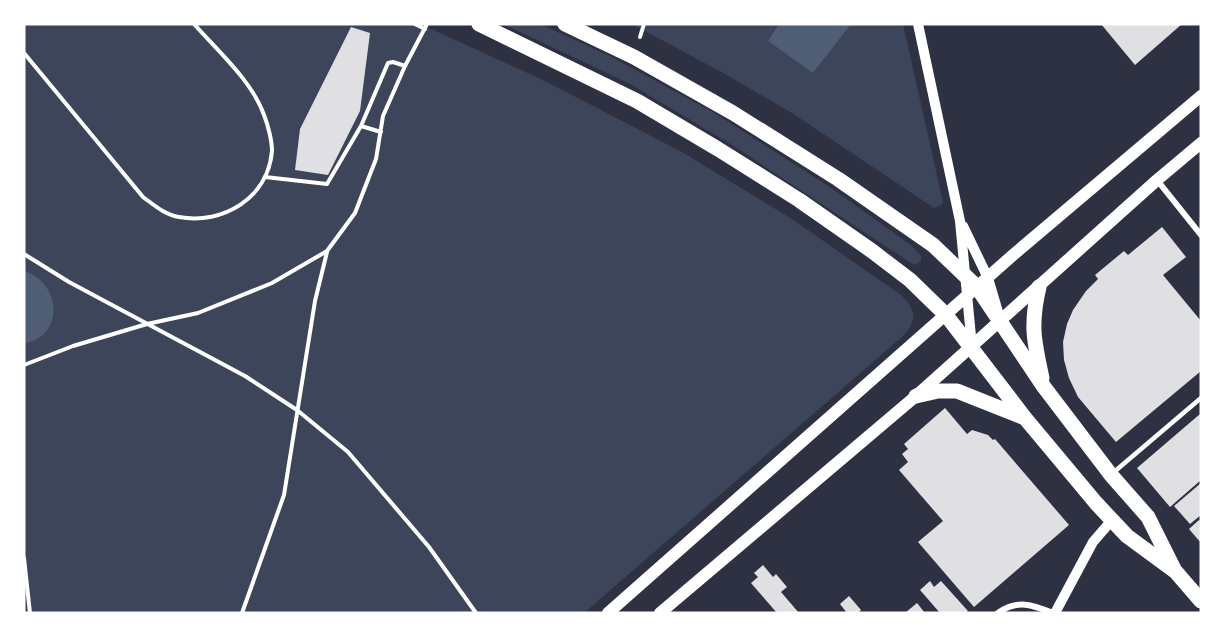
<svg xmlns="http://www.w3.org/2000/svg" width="1225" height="637" font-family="Roboto,sans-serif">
	<rect width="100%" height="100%" fill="#2d3142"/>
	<path fill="#3c4559" d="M 24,24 L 420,24 L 543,80 L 682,152 L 792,219 L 901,295 C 916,310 918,320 903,336 L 584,613 L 24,613 Z
		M 503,24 L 540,24 L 608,55 L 713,112 L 830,187 L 912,246 L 921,256 L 921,262 L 914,265 L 732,145 L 630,84 Z
		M 632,24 L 903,24 L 943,202 L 941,205 L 934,208 L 792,113 L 723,73 Z"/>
	<path fill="#4f5d75" d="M 779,24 L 851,24 L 813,73 L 768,41 Z
		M 24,271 C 64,284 63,338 24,343 Z"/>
	<path fill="#e0e0e3" d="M 1101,24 L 1182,24 L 1135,65 Z
		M 351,27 L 370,33 L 360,111 L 328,175 L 295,170 L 300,129 Z
		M 1162,227 L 1186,257 L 1163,275 L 1201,321 L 1201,371 L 1116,442 L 1078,397 L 1069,378 L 1064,360 L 1063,342 L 1067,324 L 1073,310 L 1086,291 L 1098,279 L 1095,275 L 1124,251 L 1128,255 Z
		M 945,408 L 967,434 L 972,430 L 988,435 L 993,440 L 995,439 L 1069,525 L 974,607 L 918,542 L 943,521 L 899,470 L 908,462 L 902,454 L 908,449 L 904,444 Z
		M 1200,414 L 1201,480 L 1170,507 L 1137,468 Z
		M 1201,483 L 1201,515 L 1190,524 L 1174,506 Z
		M 1199,520 L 1201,522 L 1201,543 L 1189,529 Z
		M 763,565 L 773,577 L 776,574 L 787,587 L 781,592 L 799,613 L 777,613 L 751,583 L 758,577 L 754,573 Z
		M 930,581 L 934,587 L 941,581 L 968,611 L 965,613 L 940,613 L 920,590 Z
		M 849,596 L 861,610 L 858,613 L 847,613 L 840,604 Z
		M 917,603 L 925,613 L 905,613 Z"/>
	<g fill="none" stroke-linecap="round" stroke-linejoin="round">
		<path stroke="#fff" stroke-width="4" d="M 415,24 L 425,29
			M 640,37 L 644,24
			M 24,53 L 143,197 C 154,205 165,215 179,217 C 223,225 268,198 272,151 C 272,141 268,125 264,115 C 252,81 218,51 194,24
			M 361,126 L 381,132
			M 265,177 L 327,184 L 361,126 L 388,63 L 393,62 L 405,66
			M 24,254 L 69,282 L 245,376 L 297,410 L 348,452 L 429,547 L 476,613
			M 24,365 L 73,346 L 147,324 L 198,313 L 272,283 L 327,251 L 355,213 L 376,159 L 383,116 L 405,66 L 427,24
			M 24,558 L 30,613
			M 242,613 L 284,495 L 315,301 L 327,252"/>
		<path stroke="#fff" stroke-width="4.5" d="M 1114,472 L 1201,398"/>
		<path stroke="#fff" stroke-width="6" d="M 1157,180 L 1201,235
			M 998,613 C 1017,599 1033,605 1053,613"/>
		<path stroke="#fff" stroke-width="10" d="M 918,24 L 960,221 L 972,347
			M 963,226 L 988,278 L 998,312
			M 1055,613 L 1093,542 L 1112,520"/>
		<path stroke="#fff" stroke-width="12" d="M 608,613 L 1013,255 L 1201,96
			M 660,613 L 916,396 L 1157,180 L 1201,143"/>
		<path stroke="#fff" stroke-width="15" d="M 479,24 L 637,101 L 718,149 L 799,200 L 872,251 L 910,280 L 946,315 L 1025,418 L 1096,503 L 1127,536 L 1176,572 L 1201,601
			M 565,24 L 634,57 L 733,113 L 838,179 L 933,245 L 977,287 L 1044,387 L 1111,475 L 1148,517 L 1174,569
			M 1039,287 C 1030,325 1034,341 1042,378
			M 916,396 L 938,391 L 957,391 L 1025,418"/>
	</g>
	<rect width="1225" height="637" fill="none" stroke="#ffffff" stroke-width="51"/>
</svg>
